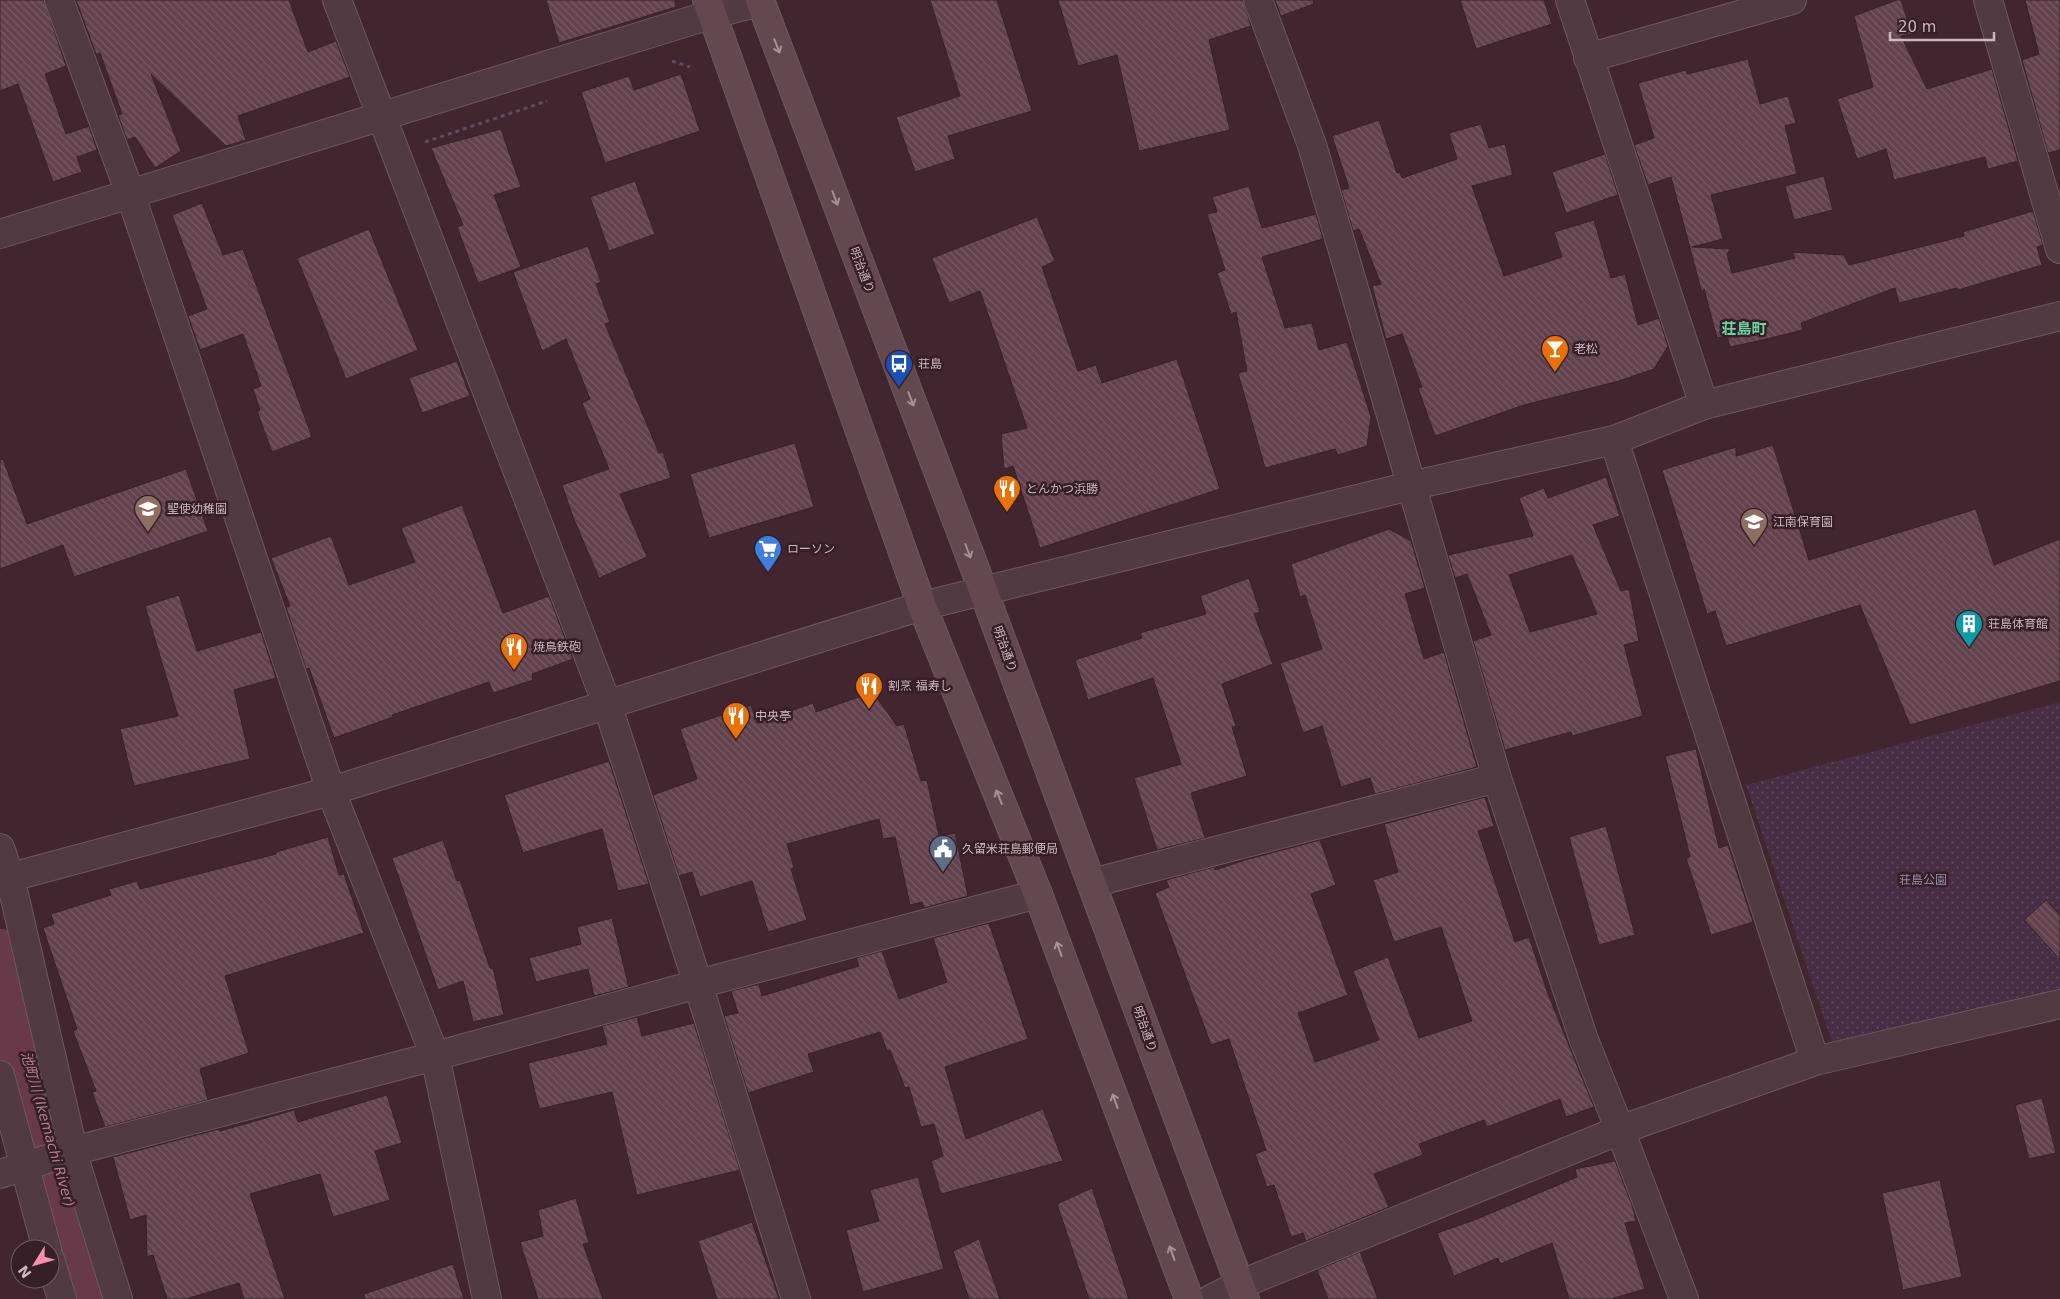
<svg xmlns="http://www.w3.org/2000/svg" width="2060" height="1299" font-family="'DejaVu Sans','Noto Sans JP',sans-serif">
	<defs>
		<pattern id="park-dots" width="8" height="8" patternUnits="userSpaceOnUse" patternTransform="scale(1.25)"><rect width="8" height="8" fill="#472e45"/><path d="M2 2h.1M6 6h.1" fill="none" stroke="#604a5e" stroke-width="1.8" stroke-linecap="round"/></pattern>
		<pattern id="building-back-hatch" width="6" height="6" patternUnits="userSpaceOnUse" patternTransform="scale(1.25)"><rect width="6" height="6" fill="#61424c"/><path d="M-1 5l2 2M0 0l6 6M5-1l2 2" fill="none" stroke="#765b64"/></pattern>
	</defs>
	<rect width="100%" height="100%" fill="#41262f"/>
	<path fill="url(#park-dots)" d="M 2060,702 L 2060,991 L 1833,1045 L 1746,785 Z"/>
	<g fill="none" stroke-linecap="round" stroke-linejoin="round">
		<path stroke="#683949" stroke-width="62" d="M 0,960 L 95,1299"/>
	</g>
	<path fill="url(#building-back-hatch)" stroke="#382128" fill-rule="evenodd" d="M 0,0 L 44,0 L 66,66 L 45,74 L 66,134 L 89,126 L 97,150 L 77,157 L 82,172 L 53,182 L 18,84 L 0,91 Z
		M 76,0 L 289,0 L 308,52 L 336,41 L 350,77 L 238,116 L 246,140 L 226,146 L 151,74 L 181,151 L 155,168 L 135,137 L 127,140 L 118,115 L 122,114 L 100,53 L 96,54 Z
		M 546,0 L 675,0 L 676,7 L 559,43 Z
		M 930,0 L 997,0 L 1032,111 L 948,136 L 955,159 L 915,172 L 896,117 L 960,96 Z
		M 1058,0 L 1243,0 L 1251,26 L 1209,40 L 1230,130 L 1139,151 L 1117,55 L 1078,66 Z
		M 1275,0 L 1313,0 L 1314,4 L 1281,16 Z
		M 1460,0 L 1544,0 L 1552,24 L 1476,49 Z
		M 1897,0 L 1901,0 L 1912,34 L 1901,36 L 1927,89 L 1992,69 L 2018,161 L 1988,169 L 1985,157 L 1894,180 L 1886,149 L 1857,159 L 1837,99 L 1873,87 L 1854,16 Z
		M 2025,0 L 2060,0 L 2060,150 L 2048,153 L 2022,60 L 2039,54 Z
		M 1748,59 L 1760,104 L 1788,96 L 1796,123 L 1785,126 L 1797,174 L 1711,195 L 1723,239 L 1692,247 L 1730,249 L 1727,254 L 1732,273 L 1795,258 L 1792,252 L 1844,255 L 1849,265 L 1964,236 L 1963,232 L 2033,211 L 2043,245 L 2037,247 L 2042,265 L 1958,290 L 1957,288 L 1899,303 L 1895,288 L 1801,323 L 1803,330 L 1758,341 L 1730,347 L 1727,336 L 1717,338 L 1704,289 L 1702,293 L 1671,177 L 1648,185 L 1634,145 L 1654,138 L 1638,83 L 1686,70 L 1687,74 Z
		M 681,74 L 700,131 L 605,163 L 581,92 L 629,76 L 634,90 Z
		M 1379,120 L 1397,173 L 1400,172 L 1402,178 L 1457,159 L 1449,133 L 1481,124 L 1489,148 L 1505,144 L 1513,175 L 1472,186 L 1504,276 L 1562,257 L 1554,232 L 1594,220 L 1611,278 L 1625,274 L 1638,325 L 1659,318 L 1668,346 L 1654,369 L 1619,381 L 1524,405 L 1435,436 L 1418,388 L 1422,387 L 1402,334 L 1386,339 L 1372,286 L 1381,284 L 1359,229 L 1353,231 L 1341,190 L 1349,188 L 1332,136 Z
		M 501,129 L 521,187 L 494,195 L 521,267 L 478,283 L 457,227 L 463,225 L 431,148 Z
		M 1605,154 L 1618,195 L 1566,213 L 1552,172 Z
		M 1824,176 L 1833,210 L 1794,220 L 1785,186 Z
		M 635,181 L 655,234 L 609,251 L 590,197 Z
		M 1249,186 L 1262,228 L 1316,214 L 1323,239 L 1262,257 L 1285,328 L 1312,323 L 1319,350 L 1347,342 L 1371,417 L 1367,446 L 1338,455 L 1335,449 L 1265,468 L 1238,373 L 1247,371 L 1236,312 L 1231,314 L 1217,273 L 1225,270 L 1207,214 L 1217,212 L 1212,197 Z
		M 202,203 L 223,255 L 243,249 L 312,437 L 272,452 L 257,411 L 260,410 L 253,389 L 261,386 L 243,334 L 200,350 L 188,316 L 207,309 L 172,215 Z
		M 1037,217 L 1055,261 L 1042,267 L 1078,371 L 1096,365 L 1102,383 L 1177,359 L 1220,489 L 1040,548 L 1013,466 L 1004,469 L 1001,434 L 1027,428 L 980,291 L 949,303 L 932,258 Z
		M 369,229 L 418,350 L 346,379 L 297,258 Z
		M 588,246 L 601,282 L 596,284 L 610,322 L 605,324 L 659,453 L 663,452 L 671,478 L 620,494 L 647,557 L 599,578 L 573,517 L 562,485 L 609,469 L 582,403 L 590,399 L 566,339 L 542,351 L 513,272 Z
		M 457,361 L 470,396 L 422,413 L 409,378 Z
		M 795,443 L 814,507 L 709,538 L 690,474 Z
		M 1773,445 L 1809,560 L 1976,509 L 1994,565 L 2060,539 L 2060,681 L 1910,725 L 1860,605 L 1726,646 L 1715,611 L 1707,614 L 1662,470 L 1736,447 L 1736,456 Z
		M 3,459 L 27,524 L 186,469 L 208,531 L 74,577 L 63,545 L 0,569 L 0,460 Z
		M 1606,477 L 1620,516 L 1593,525 L 1621,591 L 1629,589 L 1639,641 L 1624,645 L 1643,716 L 1572,736 L 1571,732 L 1505,750 L 1473,641 L 1491,635 L 1467,574 L 1455,578 L 1448,555 L 1533,536 L 1519,498 L 1544,488 L 1548,498 ZM 1572,555 L 1597,614 L 1530,632 L 1509,575 Z
		M 462,505 L 503,613 L 549,596 L 573,659 L 532,674 L 533,680 L 493,693 L 489,682 L 392,715 L 393,717 L 334,738 L 309,668 L 306,669 L 286,607 L 290,606 L 271,558 L 331,536 L 349,585 L 415,562 L 401,528 Z
		M 1389,529 L 1411,541 L 1425,588 L 1405,594 L 1424,659 L 1444,652 L 1477,767 L 1375,794 L 1370,778 L 1341,787 L 1322,726 L 1303,733 L 1280,663 L 1322,649 L 1305,595 L 1300,597 L 1291,564 Z
		M 1249,578 L 1260,612 L 1254,614 L 1273,664 L 1222,684 L 1236,726 L 1232,727 L 1247,776 L 1191,793 L 1205,838 L 1157,850 L 1134,778 L 1181,764 L 1153,678 L 1088,700 L 1075,660 L 1142,638 L 1140,633 L 1206,614 L 1200,596 Z
		M 179,595 L 197,651 L 261,632 L 276,678 L 234,690 L 250,759 L 134,786 L 120,729 L 178,716 L 145,606 Z
		M 873,692 L 897,726 L 904,724 L 921,781 L 927,780 L 939,836 L 955,833 L 968,896 L 924,908 L 922,902 L 910,905 L 895,837 L 883,839 L 879,819 L 787,844 L 794,867 L 791,869 L 807,920 L 768,932 L 752,881 L 700,897 L 692,872 L 679,876 L 653,795 L 697,779 L 680,729 L 751,705 L 757,723 L 813,703 L 816,712 Z
		M 1696,749 L 1719,848 L 1728,845 L 1753,922 L 1711,935 L 1686,858 L 1690,857 L 1665,756 Z
		M 609,761 L 649,884 L 618,891 L 602,829 L 523,853 L 504,795 Z
		M 1485,797 L 1494,826 L 1478,831 L 1515,942 L 1529,937 L 1548,994 L 1594,1107 L 1566,1117 L 1560,1099 L 1487,1127 L 1484,1120 L 1419,1144 L 1423,1155 L 1374,1174 L 1389,1207 L 1306,1241 L 1303,1233 L 1291,1237 L 1274,1185 L 1267,1187 L 1255,1154 L 1266,1150 L 1229,1039 L 1211,1045 L 1155,893 L 1169,887 L 1166,880 L 1214,867 L 1215,870 L 1245,860 L 1320,840 L 1336,885 L 1311,894 L 1348,995 L 1298,1013 L 1315,1062 L 1379,1040 L 1353,971 L 1388,957 L 1419,1038 L 1472,1021 L 1441,927 L 1394,942 L 1373,880 L 1398,872 L 1384,824 Z
		M 1606,826 L 1635,935 L 1599,945 L 1569,837 Z
		M 328,837 L 339,875 L 344,874 L 364,933 L 225,976 L 249,1053 L 200,1069 L 208,1100 L 105,1127 L 92,1092 L 96,1091 L 73,1031 L 77,1029 L 43,928 L 54,924 L 51,914 L 111,895 L 109,889 L 137,881 L 140,889 L 276,854 L 276,852 Z
		M 443,840 L 457,881 L 460,880 L 490,968 L 493,968 L 504,1015 L 473,1022 L 463,981 L 438,990 L 392,858 Z
		M 2046,900 L 2060,915 L 2060,959 L 2024,920 Z
		M 612,918 L 629,987 L 594,996 L 588,969 L 536,982 L 529,958 L 581,944 L 577,927 Z
		M 989,923 L 1028,1039 L 945,1067 L 966,1139 L 1043,1109 L 1063,1161 L 941,1194 L 931,1161 L 943,1156 L 934,1124 L 921,1127 L 909,1087 L 905,1088 L 890,1050 L 887,1051 L 880,1032 L 808,1054 L 814,1072 L 748,1093 L 724,1016 L 738,1013 L 731,991 L 759,984 L 762,996 L 859,966 L 856,958 L 882,951 L 899,999 L 947,982 L 933,938 Z
		M 637,1017 L 642,1036 L 694,1023 L 740,1170 L 637,1195 L 612,1092 L 539,1109 L 528,1063 L 607,1044 L 602,1026 Z
		M 387,1095 L 402,1143 L 375,1151 L 390,1200 L 333,1217 L 320,1174 L 250,1194 L 285,1299 L 244,1299 L 239,1283 L 186,1299 L 167,1299 L 153,1255 L 147,1257 L 146,1215 L 130,1220 L 113,1157 L 219,1129 L 220,1131 L 294,1110 L 298,1122 Z
		M 2042,1098 L 2056,1153 L 2029,1159 L 2015,1105 Z
		M 1615,1161 L 1633,1208 L 1636,1221 L 1625,1223 L 1645,1289 L 1611,1299 L 1569,1299 L 1552,1243 L 1500,1264 L 1498,1258 L 1454,1276 L 1437,1233 L 1472,1221 L 1577,1177 L 1575,1169 Z
		M 918,1177 L 944,1269 L 863,1292 L 846,1230 L 879,1221 L 870,1190 Z
		M 1940,1180 L 1962,1277 L 1903,1290 L 1882,1193 Z
		M 1092,1188 L 1129,1299 L 1089,1299 L 1057,1204 Z
		M 576,1198 L 589,1243 L 583,1244 L 603,1299 L 538,1299 L 520,1242 L 543,1236 L 538,1210 Z
		M 752,1222 L 779,1299 L 717,1299 L 698,1241 Z
		M 979,1239 L 1000,1299 L 969,1299 L 953,1251 Z
		M 1360,1252 L 1378,1299 L 1328,1299 L 1317,1270 Z
		M 453,1264 L 464,1299 L 365,1299 L 364,1294 Z"/>
	<g fill="none" stroke-linecap="round" stroke-linejoin="round">
		<defs>
			<path id="minor" d="M 59,0 L 130,193 L 331,791 L 435,1056 L 487,1299
				M 337,0 L 607,704 L 698,984 L 796,1299
				M 1258,0 L 1312,145 L 1497,778 L 1584,1040 L 1620,1130 L 1684,1299
				M 1570,0 L 1704,405
				M 1988,0 L 2060,249
				M 1588,58 L 1792,0
				M 1614,440 L 1815,1061
				M 0,848 L 10,877 L 77,1167 L 118,1299
				M 1092,883 L 1497,778
				M 0,1075 L 47,1249
				M 0,1174 L 73,1151 L 435,1056 L 698,984 L 1038,894
				M 50,1259 L 62,1299
				M 1211,1299 L 1239,1285 L 1620,1130 L 1815,1061 L 2060,1004"/>
			<path id="tertiary" d="M 0,234 L 713,14 L 760,2
				M 0,880 L 331,791 L 922,606 L 1410,486 L 1614,440 L 1704,405 L 2060,316"/>
			<path id="secondary" d="M 707,0 L 922,606 L 1038,894 L 1189,1299
				M 760,0 L 983,590 L 1245,1299"/>
		</defs>
		<use href="#minor" stroke="#6e585f" stroke-width="30"/>
		<use href="#tertiary" stroke="#6e585f" stroke-width="30"/>
		<use href="#secondary" stroke="#6e585f" stroke-width="30"/>
		<path stroke="#634a5e" stroke-width="3" stroke-dasharray="4 4" stroke-linecap="butt" d="M 672,61 L 690,67
			M 425,142 L 547,101"/>
		<use href="#minor" stroke="#513a41" stroke-width="28"/>
		<use href="#tertiary" stroke="#513a41" stroke-width="28"/>
		<use href="#secondary" stroke="#644850" stroke-width="28"/>
	</g>
	<defs><path id="oneway-shaft" d="M-6 0H5M1.5-3L5.5 0L1.5 3" fill="none" stroke-width="1.6" stroke-linecap="round" stroke-linejoin="round" transform="scale(1.25)"/></defs>
	<g stroke="#a79097">
		<use href="#oneway-shaft" transform="translate(777 46) rotate(69)"/>
		<use href="#oneway-shaft" transform="translate(835 198) rotate(69)"/>
		<use href="#oneway-shaft" transform="translate(911 399) rotate(69)"/>
		<use href="#oneway-shaft" transform="translate(968 551) rotate(69)"/>
		<use href="#oneway-shaft" transform="translate(999 797) rotate(-112)"/>
		<use href="#oneway-shaft" transform="translate(1059 949) rotate(-110)"/>
		<use href="#oneway-shaft" transform="translate(1115 1101) rotate(-110)"/>
		<use href="#oneway-shaft" transform="translate(1172 1253) rotate(-110)"/>
	</g>
	<defs>
		<symbol id="bar-pin" viewBox="-11 -11 22 30"><path d="M0 17L-7.5 6A9.5 9.5 0 1 1 7.5 6Z" fill="#e8710a" stroke="#361f26"/><path d="M-6-5H6L.8 .8V4.5H3.5V6h-7V4.5H-.8V.8Z" fill="#fff"/></symbol>
		<symbol id="bus-pin" viewBox="-11 -11 22 30"><path d="M0 17L-7.5 6A9.5 9.5 0 1 1 7.5 6Z" fill="#1a4fb4" stroke="#361f26"/><path d="M-5-6H5V4H4V6H2V4H-2V6H-4V4H-5ZM-3.5-4V0h7V-4ZM-3.5 1.2v1.5H-2V1.2ZM2 1.2v1.5H3.5V1.2Z" fill="#fff"/></symbol>
		<symbol id="restaurant-pin" viewBox="-11 -11 22 30"><path d="M0 17L-7.5 6A9.5 9.5 0 1 1 7.5 6Z" fill="#e8710a" stroke="#361f26"/><path d="M-5-6h1v4h1v-4h1v4h1v-4h1v5L-1.5 .5V6h-2V.5L-5-1ZM5-6V6H3V1.5H1.5Q1.5-4 5-6Z" fill="#fff"/></symbol>
		<symbol id="school-pin" viewBox="-11 -11 22 30"><path d="M0 17L-7.5 6A9.5 9.5 0 1 1 7.5 6Z" fill="#8d6e63" stroke="#361f26"/><path d="M0-5L7-2L0 1L-7-2ZM-4 1L0 2.5L4 1V4Q0 6-4 4Z" fill="#fff"/></symbol>
		<symbol id="supermarket-pin" viewBox="-11 -11 22 30"><path d="M0 17L-7.5 6A9.5 9.5 0 1 1 7.5 6Z" fill="#3f7fe0" stroke="#361f26"/><path d="M-6-5.5h2.5l.6 2H6L4.5 2H-2.5L-4.4-4H-6ZM-1.5 3.2a1.3 1.3 0 1 0 .1 0ZM3 3.2a1.3 1.3 0 1 0 .1 0Z" fill="#fff"/></symbol>
		<symbol id="building-pin" viewBox="-11 -11 22 30"><path d="M0 17L-7.5 6A9.5 9.5 0 1 1 7.5 6Z" fill="#0f9aa8" stroke="#361f26"/><path d="M-4-6H4V6H1V3H-1V6H-4ZM-2.5-4.3h1.7v1.8h-1.7ZM.8-4.3h1.7v1.8H.8ZM-2.5-1h1.7V.8h-1.7ZM.8-1h1.7V.8H.8Z" fill="#fff"/></symbol>
		<symbol id="civic-pin" viewBox="-11 -11 22 30"><path d="M0 17L-7.5 6A9.5 9.5 0 1 1 7.5 6Z" fill="#5c6f8a" stroke="#361f26"/><path d="M-.6-6.5H3V-4.5H.6V-3L4-1V1h2V6H-6V1h2V-1L-.6-3ZM-1.2 2.5V6h2.4V2.5Z" fill="#fff"/></symbol>
	</defs>
	<g fill-rule="evenodd">
		<use href="#bar-pin" x="1539" y="333" width="32" height="43"/>
		<use href="#bus-pin" x="883" y="348" width="32" height="43"/>
		<use href="#restaurant-pin" x="991" y="473" width="32" height="43"/>
		<use href="#school-pin" x="132" y="493" width="32" height="43"/>
		<use href="#school-pin" x="1738" y="506" width="32" height="43"/>
		<use href="#supermarket-pin" x="752" y="533" width="32" height="43"/>
		<use href="#building-pin" x="1953" y="608" width="32" height="43"/>
		<use href="#restaurant-pin" x="498" y="631" width="32" height="43"/>
		<use href="#restaurant-pin" x="853" y="670" width="32" height="43"/>
		<use href="#restaurant-pin" x="720" y="700" width="32" height="43"/>
		<use href="#civic-pin" x="927" y="833" width="32" height="43"/>
	</g>
	<g text-anchor="middle" dominant-baseline="central" stroke-width="5" stroke-linejoin="round" paint-order="stroke">
		<g font-size="12" fill="#cbb7bd" stroke="#361f26">
			<text transform="translate(862 270) rotate(69)">明治通り</text>
			<text transform="translate(1005 649) rotate(70)">明治通り</text>
			<text transform="translate(1145 1029) rotate(70)">明治通り</text>
		</g>
		<g font-size="12" fill="#cbb7bd" stroke="#361f26" text-anchor="start">
			<text x="1574" y="349">老松</text>
			<text x="918" y="364">荘島</text>
			<text x="1026" y="489">とんかつ浜勝</text>
			<text x="167" y="509">聖使幼稚園</text>
			<text x="1773" y="522">江南保育園</text>
			<text x="787" y="549">ローソン</text>
			<text x="1988" y="624">荘島体育館</text>
			<text x="533" y="647">焼鳥鉄砲</text>
			<text x="888" y="686">割烹 福寿し</text>
			<text x="755" y="716">中央亭</text>
			<text x="962" y="849">久留米荘島郵便局</text>
		</g>
		<g font-size="12" fill="#968bb0" stroke="#361f26">
			<text x="1923" y="880">荘島公園</text>
		</g>
		<g font-size="14" font-style="italic" fill="#b27e90" stroke="#361f26">
			<text transform="translate(48 1129) rotate(74)">池町川 (Ikemachi River)</text>
		</g>
		<g font-size="15" font-weight="bold" fill="#67d6a0" stroke="#361f26">
			<text x="1744" y="329">荘島町</text>
		</g>
	</g>
	<g transform="translate(35 1264) rotate(233)"><circle r="24" fill="#361f26" stroke="#725c62"/>
	<path d="M0-4L9 19L0 12L-9 19Z" fill="#f88fae"/>
	<text y="-8" font-size="14" font-weight="bold" text-anchor="middle" fill="#cbb7bd">N</text>
	</g>
	<path d="M1890 32v8h104v-8" fill="none" stroke="#cbb7bd" stroke-width="2.5"/>
	<text x="1898" y="32" font-size="15" fill="#cbb7bd" stroke="#361f26" stroke-width="4" paint-order="stroke">20 m</text>
</svg>
